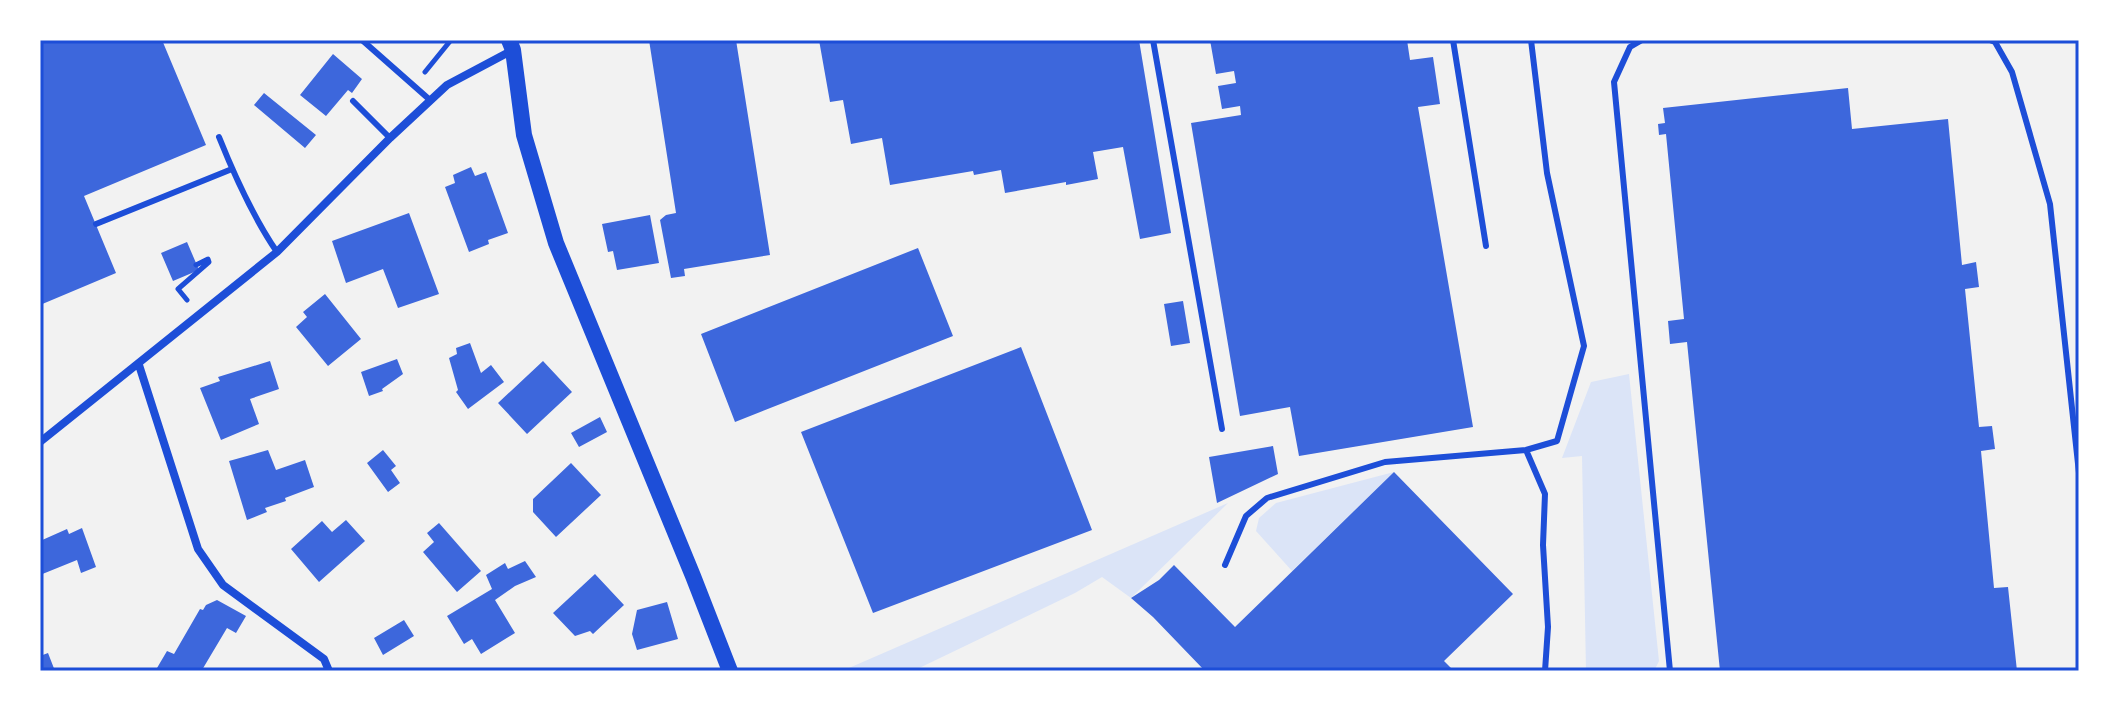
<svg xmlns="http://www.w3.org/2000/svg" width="2119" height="711" font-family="'Open Sans',sans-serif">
	<rect width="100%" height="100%" fill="#f2f2f2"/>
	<path fill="#dbe4f7" d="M 1629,374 L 1659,661 L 1654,671 L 1586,671 L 1582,456 L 1562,458 L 1591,382 Z
		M 1394,472 L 1292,571 L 1256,531 L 1259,518 L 1276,503 Z
		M 1228,503 L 1131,598 L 1102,577 L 1075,593 L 913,671 L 842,671 Z"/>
	<path fill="#3d67dc" d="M 40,40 L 162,40 L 206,145 L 84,196 L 116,273 L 40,305 Z
		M 649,40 L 736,40 L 770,255 L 684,269 L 685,276 L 671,278 L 660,220 L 666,215 L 676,213 Z
		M 819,40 L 1139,40 L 1171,233 L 1140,239 L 1123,147 L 1093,152 L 1098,179 L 1066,185 L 1066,182 L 1005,193 L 1001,170 L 974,175 L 973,171 L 890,185 L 882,138 L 851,144 L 843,100 L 830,102 Z
		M 1210,40 L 1407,40 L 1410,60 L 1433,57 L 1440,104 L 1418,107 L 1473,427 L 1299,456 L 1290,407 L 1240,416 L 1191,123 L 1241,115 L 1240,106 L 1222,109 L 1218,86 L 1236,83 L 1234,71 L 1216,74 Z
		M 333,54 L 362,79 L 352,93 L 348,90 L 326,116 L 300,95 Z
		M 1848,88 L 1852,129 L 1948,119 L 1962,265 L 1976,262 L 1979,287 L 1965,289 L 1979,427 L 1992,426 L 1995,449 L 1981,451 L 1994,588 L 2008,587 L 2017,671 L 1720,671 L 1687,342 L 1670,344 L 1668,321 L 1684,319 L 1666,134 L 1659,135 L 1658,124 L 1665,123 L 1663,108 Z
		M 264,93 L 316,135 L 305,148 L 254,105 Z
		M 471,167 L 475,176 L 486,172 L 508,233 L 488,240 L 489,244 L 469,252 L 445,187 L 455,183 L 453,175 Z
		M 409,213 L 439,294 L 398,308 L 383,269 L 346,283 L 332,241 Z
		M 650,215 L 659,263 L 617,270 L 613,251 L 608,252 L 602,224 Z
		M 187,242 L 199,270 L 173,281 L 161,253 Z
		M 918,248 L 953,336 L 735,422 L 701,334 Z
		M 325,294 L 361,339 L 328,366 L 296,327 L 307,317 L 303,312 Z
		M 1183,301 L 1190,343 L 1171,346 L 1164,304 Z
		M 470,343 L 481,373 L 491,365 L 504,382 L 468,409 L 456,392 L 458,390 L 449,358 L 457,354 L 456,348 Z
		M 1021,347 L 1092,530 L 873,613 L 801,432 Z
		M 397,359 L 403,374 L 382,389 L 383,391 L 369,396 L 361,372 Z
		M 270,361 L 279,389 L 250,399 L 259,424 L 221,440 L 200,388 L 220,381 L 218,377 Z
		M 543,361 L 572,392 L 527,434 L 498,403 Z
		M 600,417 L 607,432 L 579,447 L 571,433 Z
		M 1273,446 L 1278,474 L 1217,503 L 1209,457 Z
		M 268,450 L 276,470 L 305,460 L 314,487 L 285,498 L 286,501 L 265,508 L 267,512 L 247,520 L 229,461 Z
		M 383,450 L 396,466 L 391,470 L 400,483 L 388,492 L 367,463 Z
		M 571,463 L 601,495 L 556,537 L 533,512 L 533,499 Z
		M 1394,472 L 1513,594 L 1444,661 L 1452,669 L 1450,671 L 1205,671 L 1153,617 L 1131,598 L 1159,580 L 1174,565 L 1235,627 Z
		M 346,520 L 365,541 L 319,582 L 291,549 L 322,521 L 332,532 Z
		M 439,523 L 481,571 L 457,592 L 423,552 L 434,542 L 427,533 Z
		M 82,528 L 96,567 L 81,573 L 77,560 L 40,575 L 40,541 L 67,529 L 69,534 Z
		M 525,561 L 536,577 L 515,586 L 495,600 L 515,633 L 481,654 L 472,639 L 464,644 L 447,616 L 492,589 L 486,575 L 505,563 L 508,569 Z
		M 595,574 L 624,605 L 593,634 L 590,631 L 575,636 L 553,613 Z
		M 217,600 L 246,616 L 236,633 L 227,628 L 202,670 L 196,668 L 194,671 L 161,671 L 157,668 L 167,651 L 174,654 L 200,609 L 203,610 L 206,605 Z
		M 667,602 L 678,639 L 637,650 L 632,634 L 637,610 Z
		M 404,620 L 414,636 L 383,655 L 374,638 Z
		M 48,653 L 55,671 L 43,671 L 40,656 Z"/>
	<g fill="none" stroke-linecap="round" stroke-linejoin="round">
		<path stroke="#1d4ed8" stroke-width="5" d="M 425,72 L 451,40
			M 187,300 L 178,289 L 209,262 L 208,259 L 196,265"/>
		<path stroke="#1d4ed8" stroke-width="6" d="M 362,40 L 430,100
			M 1153,40 L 1222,429
			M 1453,40 L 1486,246
			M 1642,40 L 1630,47 L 1614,82 L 1670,671
			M 1990,40 L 1995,42 L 2012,72 L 2050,204 L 2079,473
			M 353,101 L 390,138
			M 219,137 C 235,177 253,217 277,252
			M 96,224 L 232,169
			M 1526,450 L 1545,494 L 1543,545 L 1548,627 L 1545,671
			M 1225,565 L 1246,516 L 1267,498 L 1385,462 L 1526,450 L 1557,441 L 1584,346 L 1547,173 L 1531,40"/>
		<path stroke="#1d4ed8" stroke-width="8" d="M 139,365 L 198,549 L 223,585 L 324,659 L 329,671
			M 40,442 L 277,252 L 390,138 L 447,85 L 513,50"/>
		<path stroke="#1d4ed8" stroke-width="16" d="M 509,40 L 513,50 L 524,135 L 556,243 L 693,576 L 730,671"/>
	</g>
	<rect width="2119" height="711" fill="none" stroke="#ffffff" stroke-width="84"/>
	<rect x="42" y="42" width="2035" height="627" fill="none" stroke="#1d4ed8" stroke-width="3"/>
</svg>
